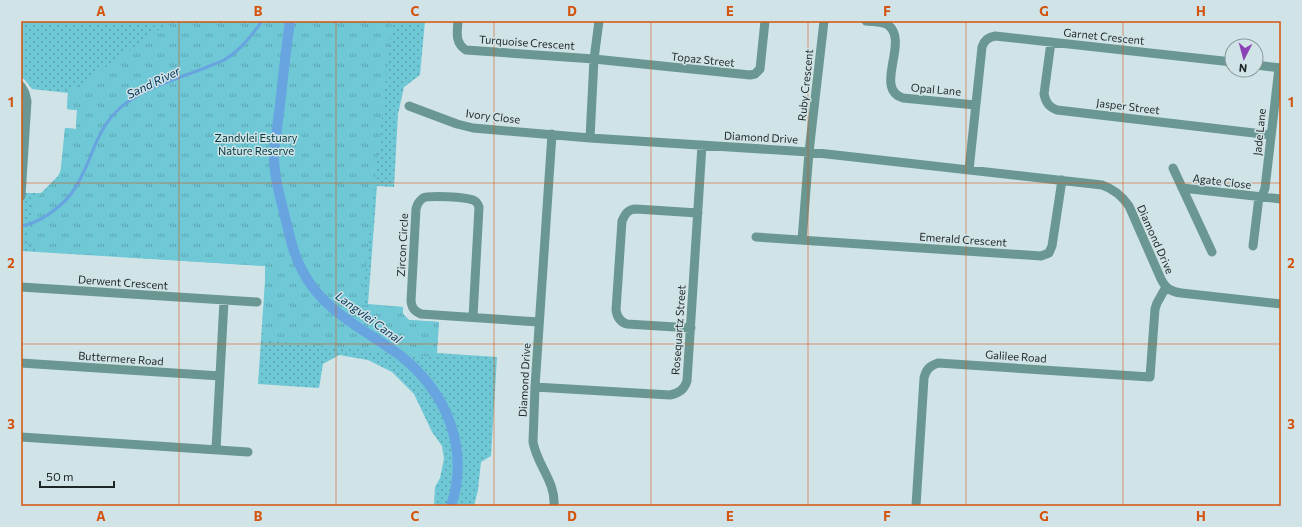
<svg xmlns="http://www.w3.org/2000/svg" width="1302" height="527" font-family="Commissioner,sans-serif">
	<defs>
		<pattern id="grass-dots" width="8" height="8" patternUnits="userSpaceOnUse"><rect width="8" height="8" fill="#6fc8d6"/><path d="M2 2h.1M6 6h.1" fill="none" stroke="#5ba2ae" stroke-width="1.8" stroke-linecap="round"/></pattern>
		<pattern id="park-tufts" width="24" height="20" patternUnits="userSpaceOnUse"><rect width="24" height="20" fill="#6fc8d6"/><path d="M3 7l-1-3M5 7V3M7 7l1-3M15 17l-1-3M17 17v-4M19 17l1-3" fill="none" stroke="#5ba2ae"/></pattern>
	</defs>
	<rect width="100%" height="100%" fill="#d0e3e6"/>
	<path fill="url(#grass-dots)" d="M 21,21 L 425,21 L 420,75 L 404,87 L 398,114 L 394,187 L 377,186 L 368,304 L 403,307 L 403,314 L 409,320 L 439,322 L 437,353 L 497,357 L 491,456 L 481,462 L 478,490 L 474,506 L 434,506 L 435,487 L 440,478 L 444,459 L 442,446 L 432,432 L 414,394 L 392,372 L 368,360 L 339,355 L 323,364 L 319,388 L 258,384 L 266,266 L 21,251 L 21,193 L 41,193 L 58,176 L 62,168 L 65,128 L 76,129 L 77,110 L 67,109 L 68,93 L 32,89 L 25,80 L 21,77 Z"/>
	<path fill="url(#park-tufts)" d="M 171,21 L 392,21 L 362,305 L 403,307 L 403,314 L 409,320 L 439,322 L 435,357 L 265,340 L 265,266 L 35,251 L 35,246 L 28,245 L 32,199 L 42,194 L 60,176 L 65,128 L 76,129 L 77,110 L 67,109 L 68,93 Z"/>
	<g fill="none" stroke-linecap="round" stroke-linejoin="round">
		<path stroke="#68a4df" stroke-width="3" d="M 21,226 C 31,225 40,220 49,214 C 56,209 65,202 71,194 C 92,167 92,133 120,108 C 143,88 177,79 205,68 C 211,65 218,63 224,60 C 240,51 252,35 262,21"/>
		<path stroke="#68a4df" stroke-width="10" d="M 290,21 C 286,49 283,77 280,105 C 278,122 275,139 274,156 C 274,178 281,200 286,221 C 290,238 294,255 302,270 C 322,311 366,330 401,356 C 447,393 470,449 451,506"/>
		<path stroke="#6a9792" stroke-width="9" d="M 458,21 C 457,33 455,43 466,50 L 594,59 L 750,75 L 755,74 L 760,69 L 765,21
			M 866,21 C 873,22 882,21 888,25 C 910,41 873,89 903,98 L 975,105
			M 1051,42 L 1044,94 C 1046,103 1049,107 1057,110 L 1271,135
			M 1256,65 L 1281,68
			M 21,86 L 25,93 L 27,101 L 21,196
			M 409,106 L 457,124 L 473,128 L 590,138 L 809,152 L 1102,185 C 1114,189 1122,196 1129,206 L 1161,279 C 1166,289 1172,292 1181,293 L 1281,304
			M 552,134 L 535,387 L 533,442 C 537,465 556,482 554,506
			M 590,138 L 594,59 L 599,21
			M 1173,168 L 1212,252
			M 969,170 L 982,47 C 984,40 989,37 995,36 L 1232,62
			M 1182,188 L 1281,199
			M 1259,197 L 1263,194 L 1265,188 L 1279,68
			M 756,237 L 1041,256 L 1049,253 L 1052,246 L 1062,180
			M 802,240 L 809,152 L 824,21
			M 1253,246 L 1259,197
			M 21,287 L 257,302
			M 473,317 L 479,207 C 478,204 476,201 473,200 C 466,197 429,195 423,198 C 419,201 417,204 416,209 L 411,301 C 412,308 414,311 421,314 L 539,322
			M 691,328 L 627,324 C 620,322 617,317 616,310 L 622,221 C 625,214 628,209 636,209 L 698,213
			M 21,363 L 220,376
			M 535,387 L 670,395 C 679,393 684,390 687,381 L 702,145
			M 21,437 L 248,452
			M 216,449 L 224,301
			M 916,506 L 924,378 C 926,370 929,366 938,363 L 1150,377 L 1155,309 L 1157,303 L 1166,287"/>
	</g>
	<path fill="none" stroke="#d4540f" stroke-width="1" stroke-opacity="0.55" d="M 179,21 L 179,506M 336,21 L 336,506M 494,21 L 494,506M 651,21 L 651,506M 808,21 L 808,506M 966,21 L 966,506M 1123,21 L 1123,506M 21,183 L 1281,183M 21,344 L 1281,344"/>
	<g text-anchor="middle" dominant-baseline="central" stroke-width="3" stroke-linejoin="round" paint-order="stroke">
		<g font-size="11" fill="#1f2627" stroke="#d0e3e6">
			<text transform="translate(1104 36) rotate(6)">Garnet Crescent</text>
			<text transform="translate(527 42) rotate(4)">Turquoise Crescent</text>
			<text transform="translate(703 59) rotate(6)">Topaz Street</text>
			<text transform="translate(805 85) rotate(-84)">Ruby Crescent</text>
			<text transform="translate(936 89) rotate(5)">Opal Lane</text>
			<text transform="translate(1128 106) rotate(7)">Jasper Street</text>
			<text transform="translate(493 116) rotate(7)">Ivory Close</text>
			<text transform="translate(1259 132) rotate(-84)">Jade Lane</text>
			<text transform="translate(761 137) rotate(3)">Diamond Drive</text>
			<text transform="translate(1222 181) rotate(7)">Agate Close</text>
			<text transform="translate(963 239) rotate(4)">Emerald Crescent</text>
			<text transform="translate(1156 239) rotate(66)">Diamond Drive</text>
			<text transform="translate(402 245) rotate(-87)">Zircon Circle</text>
			<text transform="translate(123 282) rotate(4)">Derwent Crescent</text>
			<text transform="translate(678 330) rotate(-86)">Rosequartz Street</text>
			<text transform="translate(1016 356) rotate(4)">Galilee Road</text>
			<text transform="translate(121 358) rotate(4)">Buttermere Road</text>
			<text transform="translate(524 380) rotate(-87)">Diamond Drive</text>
		</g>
		<g font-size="11" fill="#003840" stroke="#d0e3e6">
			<text x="256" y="137">Zandvlei Estuary<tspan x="256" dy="13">Nature Reserve</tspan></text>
		</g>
		<g font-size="12" font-style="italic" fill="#053359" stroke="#d0e3e6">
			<text transform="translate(153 82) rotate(-26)">Sand River</text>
			<text transform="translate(369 317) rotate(36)">Langvlei Canal</text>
		</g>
	</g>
	<rect width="1302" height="527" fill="none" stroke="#d0e3e6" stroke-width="44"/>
	<g transform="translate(1244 58) rotate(186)"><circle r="19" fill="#d0e3e6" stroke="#89979a"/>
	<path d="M0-3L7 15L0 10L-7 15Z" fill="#8b42b4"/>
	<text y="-6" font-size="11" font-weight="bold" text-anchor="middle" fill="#1f2627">N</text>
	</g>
	<path d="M40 481v6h74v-6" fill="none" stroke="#1f2627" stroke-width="2"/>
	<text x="46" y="481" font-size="12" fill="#1f2627" stroke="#d0e3e6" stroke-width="3" paint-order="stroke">50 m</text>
	<rect x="22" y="22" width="1258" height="483" fill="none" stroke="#d4540f" stroke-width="1.5"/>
	<g font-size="13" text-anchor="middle" font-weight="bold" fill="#d4540f">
		<text x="101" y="16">A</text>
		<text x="258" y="16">B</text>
		<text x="415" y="16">C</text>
		<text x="572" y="16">D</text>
		<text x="730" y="16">E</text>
		<text x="887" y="16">F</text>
		<text x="1044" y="16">G</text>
		<text x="1201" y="16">H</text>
		<text x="11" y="107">1</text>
		<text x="1291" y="107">1</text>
		<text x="11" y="268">2</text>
		<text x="1291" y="268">2</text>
		<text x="11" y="429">3</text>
		<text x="1291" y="429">3</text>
		<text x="101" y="521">A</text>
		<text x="258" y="521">B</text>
		<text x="415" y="521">C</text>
		<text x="572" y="521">D</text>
		<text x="730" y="521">E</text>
		<text x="887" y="521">F</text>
		<text x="1044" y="521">G</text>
		<text x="1201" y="521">H</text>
	</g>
</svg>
